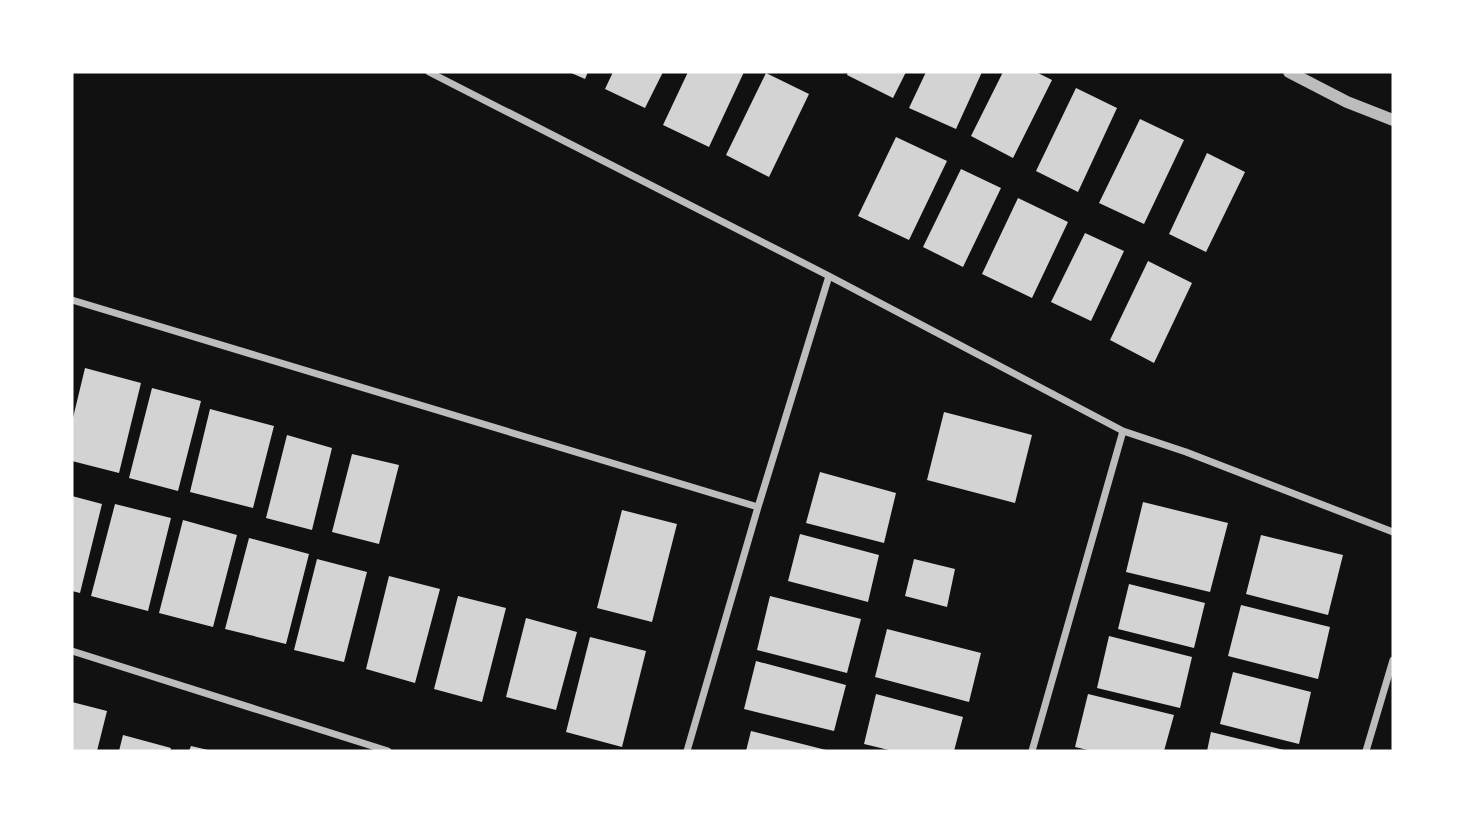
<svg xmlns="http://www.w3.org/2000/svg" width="1465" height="823" font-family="'Fira Sans Condensed',sans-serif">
	<rect width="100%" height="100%" fill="#111"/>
	<path fill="#d3d3d3" d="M 569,72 L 588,72 L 585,79 Z
		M 613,72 L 663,72 L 645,108 L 605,89 Z
		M 688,72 L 744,72 L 709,147 L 663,125 Z
		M 848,72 L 906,72 L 893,98 L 847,75 Z
		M 926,72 L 982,72 L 956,129 L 909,108 Z
		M 1003,72 L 1036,72 L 1052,80 L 1013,158 L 971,136 Z
		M 766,73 L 809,94 L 769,177 L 726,155 Z
		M 1076,88 L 1117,108 L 1078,192 L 1036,171 Z
		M 1140,119 L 1184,140 L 1144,224 L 1099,203 Z
		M 896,137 L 947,161 L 909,240 L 858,216 Z
		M 1207,153 L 1245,172 L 1206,252 L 1169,234 Z
		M 961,169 L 1001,188 L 963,267 L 923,247 Z
		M 1018,198 L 1068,222 L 1032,298 L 982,274 Z
		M 1085,233 L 1124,251 L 1091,321 L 1051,302 Z
		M 1148,261 L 1192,283 L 1154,363 L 1110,340 Z
		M 85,368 L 141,383 L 119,473 L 72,461 L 72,422 Z
		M 152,388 L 201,401 L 178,491 L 129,478 Z
		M 210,409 L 274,426 L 253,508 L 190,492 Z
		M 944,412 L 1032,435 L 1015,503 L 927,480 Z
		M 287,435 L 332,448 L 312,530 L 266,518 Z
		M 352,454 L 399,465 L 379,544 L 332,532 Z
		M 820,472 L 896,493 L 884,543 L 806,523 Z
		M 72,496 L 102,504 L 80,593 L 72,591 Z
		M 1143,502 L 1228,523 L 1210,592 L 1126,572 Z
		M 115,504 L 171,518 L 148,611 L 91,596 Z
		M 622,510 L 677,524 L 652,622 L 597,608 Z
		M 183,520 L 237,535 L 213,627 L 159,613 Z
		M 800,534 L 879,555 L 868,602 L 788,581 Z
		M 1261,535 L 1343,555 L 1328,615 L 1246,594 Z
		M 249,538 L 309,554 L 286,644 L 225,629 Z
		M 317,559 L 367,572 L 344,662 L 294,650 Z
		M 914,559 L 955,569 L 947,607 L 905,596 Z
		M 389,576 L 440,589 L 415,683 L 366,669 Z
		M 1129,584 L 1205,603 L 1194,648 L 1118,629 Z
		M 458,596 L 506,608 L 482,702 L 434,689 Z
		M 770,596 L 861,619 L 847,673 L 757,650 Z
		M 1241,605 L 1330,627 L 1318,679 L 1228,656 Z
		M 526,618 L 577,632 L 556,710 L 506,697 Z
		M 887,629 L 981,653 L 969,702 L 875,677 Z
		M 1109,636 L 1192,657 L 1180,708 L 1097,688 Z
		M 590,637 L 646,651 L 622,747 L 566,732 Z
		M 756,661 L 846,685 L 834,731 L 744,709 Z
		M 1233,672 L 1311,692 L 1299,744 L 1220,724 Z
		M 876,694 L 963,717 L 954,751 L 893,751 L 864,744 Z
		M 1088,694 L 1174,715 L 1164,751 L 1092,751 L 1075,747 Z
		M 72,702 L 107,711 L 97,751 L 72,751 Z
		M 751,731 L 826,750 L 825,751 L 746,751 Z
		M 1211,732 L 1284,750 L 1283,751 L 1207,751 Z
		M 123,735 L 171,748 L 170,751 L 119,751 Z
		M 191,746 L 208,750 L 208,751 L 189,751 Z"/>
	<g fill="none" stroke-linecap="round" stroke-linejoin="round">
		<path stroke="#bcbcbc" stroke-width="7" d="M 429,72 L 829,276 L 1123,431 L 1186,452 L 1393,532
			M 72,300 L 758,507 L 829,276
			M 72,651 L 388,751
			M 687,751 L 758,507
			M 1032,751 L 1123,431
			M 1366,751 L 1393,660"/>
		<path stroke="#bcbcbc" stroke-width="12" d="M 1289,72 L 1347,102 L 1393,120"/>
	</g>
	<rect width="1465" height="823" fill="none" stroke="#ffffff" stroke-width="147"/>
</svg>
